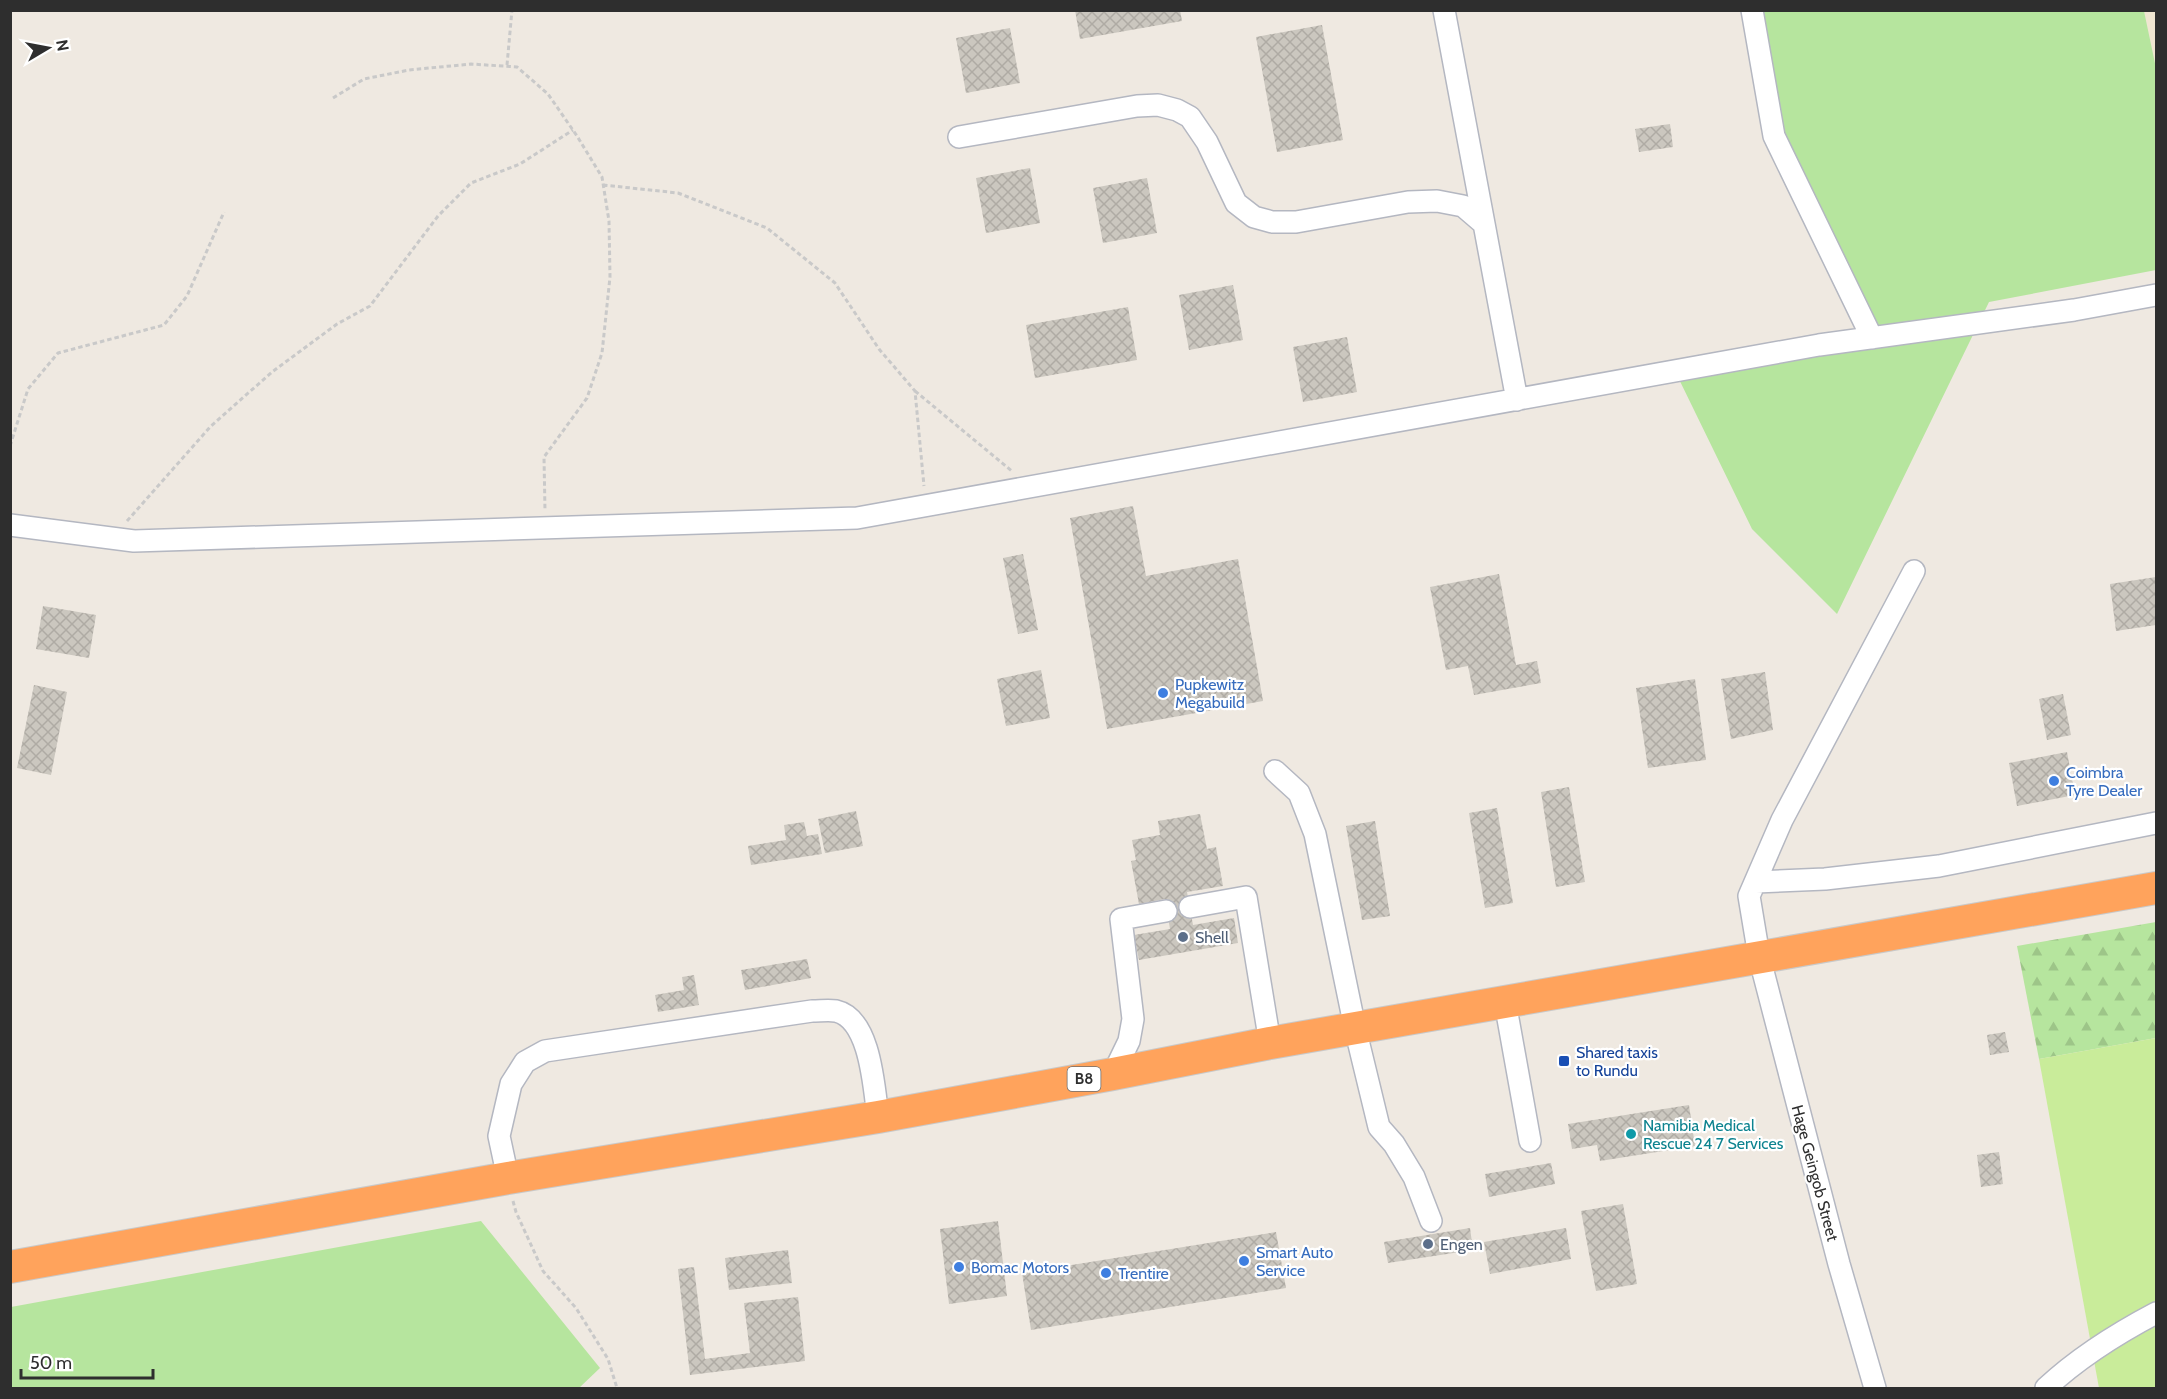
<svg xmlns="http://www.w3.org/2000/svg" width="2167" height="1399" font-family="Cabin,sans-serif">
	<defs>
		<pattern id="forest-firs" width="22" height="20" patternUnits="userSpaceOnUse" patternTransform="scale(1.5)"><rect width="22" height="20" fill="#b6e59e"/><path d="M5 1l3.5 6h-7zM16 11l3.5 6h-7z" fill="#9dc588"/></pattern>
		<pattern id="building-cross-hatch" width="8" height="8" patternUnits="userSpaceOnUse" patternTransform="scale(1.5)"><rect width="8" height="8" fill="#cbc7bf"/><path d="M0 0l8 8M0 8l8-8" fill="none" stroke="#afaba4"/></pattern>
	</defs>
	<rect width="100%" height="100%" fill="#efe9e1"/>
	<path fill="#f0e6d1" d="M 2144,11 L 2156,11 L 2156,68 Z"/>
	<path fill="#b6e59e" d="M 1752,11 L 2144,11 L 2156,68 L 2156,270 L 1989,302 L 1837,614 L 1752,529 L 1675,371 L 1871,338 L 1774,136 Z
		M 481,1221 L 600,1368 L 579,1388 L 11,1388 L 11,1307 Z"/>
	<path fill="url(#forest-firs)" d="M 2156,922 L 2156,1038 L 2039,1059 L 2017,946 Z"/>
	<path fill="#c9ec9a" d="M 2156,1038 L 2156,1388 L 2099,1388 L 2039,1059 Z"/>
	<path fill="url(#building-cross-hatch)" d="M 1075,10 L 1180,10 L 1182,21 L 1080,39 Z
		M 1322,25 L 1343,140 L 1277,152 L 1256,37 Z
		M 1010,28 L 1020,83 L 966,93 L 956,38 Z
		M 1670,124 L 1673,147 L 1639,152 L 1635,129 Z
		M 1030,168 L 1040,223 L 986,233 L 976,178 Z
		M 1147,178 L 1157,233 L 1103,243 L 1093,188 Z
		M 1233,285 L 1243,340 L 1189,350 L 1179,295 Z
		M 1128,307 L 1137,360 L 1035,378 L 1026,325 Z
		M 1347,337 L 1357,392 L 1303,402 L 1293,347 Z
		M 1133,506 L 1146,576 L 1238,559 L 1263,701 L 1107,729 L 1070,518 Z
		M 1023,554 L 1038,630 L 1018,634 L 1003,558 Z
		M 1499,574 L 1516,665 L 1537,661 L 1541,683 L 1474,695 L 1468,666 L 1446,670 L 1430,587 Z
		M 2156,577 L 2156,625 L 2116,631 L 2110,584 Z
		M 43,606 L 96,615 L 89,658 L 36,649 Z
		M 1041,670 L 1050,718 L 1006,726 L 997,679 Z
		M 1765,672 L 1773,730 L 1731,739 L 1721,679 Z
		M 1695,679 L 1706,760 L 1648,768 L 1636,688 Z
		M 34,685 L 67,692 L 51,775 L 17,768 Z
		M 2063,694 L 2071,735 L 2047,740 L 2039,699 Z
		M 2067,752 L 2075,795 L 2017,806 L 2009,763 Z
		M 1569,787 L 1585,882 L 1556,887 L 1541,792 Z
		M 1497,808 L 1513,903 L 1485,908 L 1469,813 Z
		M 856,811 L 863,846 L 825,853 L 818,819 Z
		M 1200,814 L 1207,849 L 1216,847 L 1223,886 L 1187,892 L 1193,925 L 1234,918 L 1238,943 L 1139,960 L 1134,935 L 1170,929 L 1165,899 L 1139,904 L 1131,861 L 1136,860 L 1132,840 L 1160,835 L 1158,821 Z
		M 1375,821 L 1390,916 L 1362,920 L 1346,826 Z
		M 804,822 L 807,836 L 818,834 L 822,854 L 751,865 L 748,846 L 786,840 L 784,825 Z
		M 807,959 L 811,978 L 745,990 L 741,970 Z
		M 694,975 L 699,1005 L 658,1012 L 655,995 L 684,990 L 682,977 Z
		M 2005,1032 L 2009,1052 L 1990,1055 L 1987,1035 Z
		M 1689,1105 L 1695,1146 L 1600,1161 L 1597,1145 L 1572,1149 L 1568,1124 Z
		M 1999,1152 L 2003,1184 L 1981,1187 L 1977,1155 Z
		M 1551,1163 L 1555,1184 L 1489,1197 L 1485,1174 Z
		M 1623,1204 L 1637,1284 L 1596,1291 L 1581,1211 Z
		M 998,1221 L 1007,1296 L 949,1304 L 940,1229 Z
		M 1470,1228 L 1473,1250 L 1388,1263 L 1384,1242 Z
		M 1566,1228 L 1571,1259 L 1490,1274 L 1484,1242 Z
		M 1276,1232 L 1286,1288 L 1031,1330 L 1022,1273 Z
		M 788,1250 L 792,1283 L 729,1290 L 725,1258 Z
		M 694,1267 L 705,1359 L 750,1353 L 744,1303 L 798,1297 L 805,1361 L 690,1375 L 678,1269 Z"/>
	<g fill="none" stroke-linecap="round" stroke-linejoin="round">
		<defs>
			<path id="minor" d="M 1444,10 L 1517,400
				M 1752,10 L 1774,136 L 1872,338
				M 959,137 L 1137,106 L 1158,105 L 1177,110 L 1190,117 L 1207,142 L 1236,203 L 1254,217 L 1272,222 L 1296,222 L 1408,202 L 1437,201 L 1463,206 L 1484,224
				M 10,525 L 134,541 L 857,518 L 1819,345 L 2074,310 L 2156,295
				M 1275,771 L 1299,793 L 1315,834 L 1355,1028 L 1379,1127 L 1394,1144 L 1414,1177 L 1431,1221
				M 1756,882 L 1825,879 L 1939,866 L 2156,823
				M 1190,907 L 1246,897 L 1270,1043
				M 1505,1002 L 1530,1141
				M 1113,1074 L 1129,1041 L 1133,1019 L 1121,919 L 1166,911
				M 508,1178 L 499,1136 L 511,1084 L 525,1062 L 545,1051 L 812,1011 C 820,1011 829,1010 836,1011 C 871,1019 874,1089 878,1117
				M 1875,1388 L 1839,1264 L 1759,956 L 1749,896 L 1782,820 L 1914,571
				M 2046,1388 C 2078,1358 2118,1333 2156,1313"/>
			<path id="highway" d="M 10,1267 L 508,1178 L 878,1117 L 1113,1074 L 1270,1043 L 2156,888"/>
		</defs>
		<use href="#minor" stroke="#b4b7c1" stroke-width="24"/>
		<use href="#highway" stroke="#c9c9c9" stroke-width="34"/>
		<path stroke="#c9c9c9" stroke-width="3" stroke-dasharray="4.5 3" stroke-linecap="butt" d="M 507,65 L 512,10
			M 333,98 L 364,79 L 409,70 L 471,64 L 517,67 L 548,94 L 577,136 L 602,177 L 609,221 L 610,277 L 602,353 L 587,398 L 544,457 L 545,511
			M 603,185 L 678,193 L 767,228 L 835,283 L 879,349 L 915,391 L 924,486
			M 915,391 L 1013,472
			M 10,446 L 28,389 L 58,353 L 164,325 L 187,296 L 224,212
			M 127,521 L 211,426 L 272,372 L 337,324 L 370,306 L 438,216 L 471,183 L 520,164 L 573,130
			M 513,1201 L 516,1212 L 543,1271 L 576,1308 L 608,1359 L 617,1388"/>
		<use href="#minor" stroke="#fff" stroke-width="21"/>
		<use href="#highway" stroke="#ffa35c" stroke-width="32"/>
	</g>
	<g fill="#3f7fe0" stroke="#fff" stroke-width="2">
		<circle cx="1163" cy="693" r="6"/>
		<circle cx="2054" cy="781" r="6"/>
		<circle cx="1244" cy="1261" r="6"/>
		<circle cx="959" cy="1267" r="6"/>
		<circle cx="1106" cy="1273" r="6"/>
	</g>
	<g fill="#5c6f8a" stroke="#fff" stroke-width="2">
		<circle cx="1183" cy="937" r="6"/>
		<circle cx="1428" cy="1244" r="6"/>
	</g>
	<rect fill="#1a4fb4" stroke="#fff" stroke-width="2" x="1558" y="1055" width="12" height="12" rx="3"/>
	<circle fill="#0f9aa8" stroke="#fff" stroke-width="2" cx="1631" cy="1134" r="6"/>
	<g text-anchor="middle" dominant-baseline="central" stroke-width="4.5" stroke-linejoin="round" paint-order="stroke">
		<rect fill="#fff" stroke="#6d6d6d" stroke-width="1.5" x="1067.5" y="1067" width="33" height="24" rx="4.5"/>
		<g font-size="15" font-weight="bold" fill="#2e2e2e">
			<text x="1084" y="1079">B8</text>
		</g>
		<g font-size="16" fill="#366cbe" stroke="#fff" text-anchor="start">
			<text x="1175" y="684">Pupkewitz<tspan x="1175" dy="18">Megabuild</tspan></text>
			<text x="2066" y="772">Coimbra<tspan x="2066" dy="18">Tyre Dealer</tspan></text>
			<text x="1256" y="1252">Smart Auto<tspan x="1256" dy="18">Service</tspan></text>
			<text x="971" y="1267">Bomac Motors</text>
			<text x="1118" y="1273">Trentire</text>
		</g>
		<g font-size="16" fill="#4e5e75" stroke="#fff" text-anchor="start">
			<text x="1195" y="937">Shell</text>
			<text x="1440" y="1244">Engen</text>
		</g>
		<g font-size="16" fill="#164399" stroke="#fff" text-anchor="start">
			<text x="1576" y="1052">Shared taxis<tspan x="1576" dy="18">to Rundu</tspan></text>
		</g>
		<g font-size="16" fill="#0d838f" stroke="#fff" text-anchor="start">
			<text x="1643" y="1125">Namibia Medical<tspan x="1643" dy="18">Rescue 24 7 Services</tspan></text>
		</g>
		<g font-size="16" fill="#2e2e2e" stroke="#fff">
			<text transform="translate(1815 1173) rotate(75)">Hage Geingob Street</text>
		</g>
	</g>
	<rect width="2167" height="1399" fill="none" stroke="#2e2e2e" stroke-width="24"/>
	<g transform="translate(48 48) rotate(80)" stroke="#ffffff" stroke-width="4.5" paint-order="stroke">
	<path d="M0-4.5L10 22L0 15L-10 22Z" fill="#2e2e2e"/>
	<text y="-9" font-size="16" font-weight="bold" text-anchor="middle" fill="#2e2e2e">N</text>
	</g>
	<path d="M21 1369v9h132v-9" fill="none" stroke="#2e2e2e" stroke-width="3"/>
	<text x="30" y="1369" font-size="18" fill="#2e2e2e" stroke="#ffffff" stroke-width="4.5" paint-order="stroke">50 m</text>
</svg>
